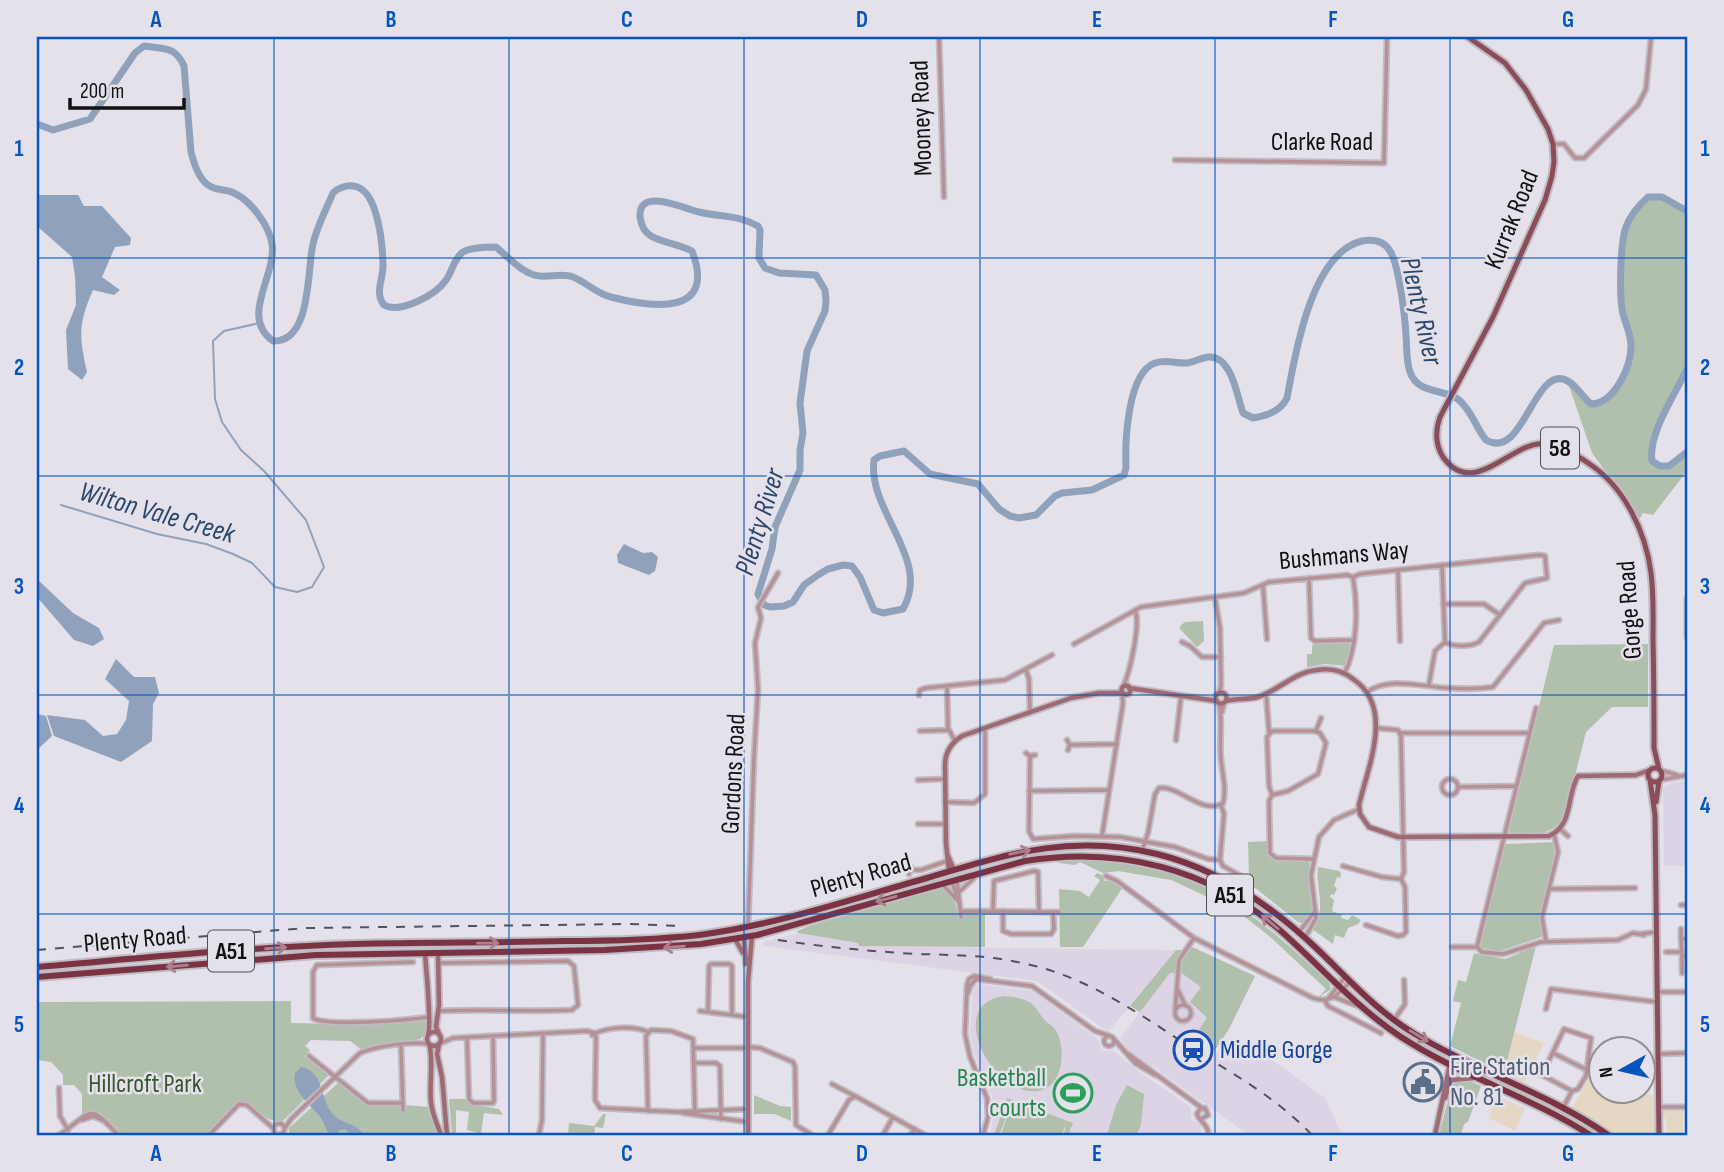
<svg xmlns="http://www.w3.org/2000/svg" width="1724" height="1172" font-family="'Sofia Sans Condensed',sans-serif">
	<rect width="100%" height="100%" fill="#e5e1eb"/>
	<path fill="#e4d8c4" d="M 1514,1032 L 1544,1043 L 1524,1083 L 1504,1073 Z
		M 1597,1065 L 1601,1068 L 1602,1092 L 1644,1091 L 1654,1097 L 1655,1135 L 1615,1135 L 1572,1108 Z
		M 1496,1096 L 1525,1108 L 1515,1131 L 1489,1118 Z
		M 1661,1110 L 1683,1110 L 1683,1133 L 1685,1135 L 1667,1135 L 1666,1119 L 1662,1116 Z"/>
	<path fill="#dcd4e5" d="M 1687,781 L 1687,866 L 1664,866 L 1663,788 L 1673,782 Z
		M 798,933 L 858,943 L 859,946 L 1176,950 L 1108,1032 L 1037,981 L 763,946 L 763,942 Z
		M 1183,972 L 1201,987 L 1197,1010 L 1207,1018 L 1214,1042 L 1211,1047 L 1231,1061 L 1247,1042 L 1325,1098 L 1342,1135 L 1249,1135 L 1160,1072 L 1158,1068 L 1143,1064 L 1126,1048 L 1121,1040 L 1122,1035 L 1170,973 Z
		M 976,984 L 1032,991 L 1098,1039 L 1101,1048 L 1105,1051 L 1113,1050 L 1137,1070 L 1191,1107 L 1191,1119 L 1201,1125 L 1201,1135 L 990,1135 L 994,1113 L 992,1096 L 975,1056 L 970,1034 L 973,986 Z"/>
	<path fill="#b1bfad" d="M 1654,196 L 1687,211 L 1687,369 L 1657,430 L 1651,453 L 1652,461 L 1660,466 L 1669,466 L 1687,452 L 1687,471 L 1653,515 L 1642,513 L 1642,516 L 1637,520 L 1623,495 L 1592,453 L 1567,380 L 1591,404 C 1614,404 1633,362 1631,342 C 1630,329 1623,318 1622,306 C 1619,277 1618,203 1654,196 Z
		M 1203,621 L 1204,641 L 1197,647 L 1180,629 L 1180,626 L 1185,622 Z
		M 1347,642 L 1352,647 L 1347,666 L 1325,664 L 1307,667 L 1307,654 L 1312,654 L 1312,646 L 1314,643 Z
		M 1648,644 L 1648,707 L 1612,707 L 1586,732 L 1565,816 C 1552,837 1532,835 1510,834 L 1509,829 L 1554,645 Z
		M 1268,841 L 1268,855 L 1271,859 L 1303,859 L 1309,861 L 1313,908 L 1304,924 L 1298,922 L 1254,887 L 1249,875 L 1248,842 Z
		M 1556,842 L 1553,863 L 1541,913 L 1542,937 L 1500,951 L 1482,948 L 1480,941 L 1505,844 Z
		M 1078,859 C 1199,865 1244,903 1329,983 L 1331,989 L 1319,997 L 1326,989 L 1268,935 L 1236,910 L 1171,880 L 1118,871 L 1103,873 L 1080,862 L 1075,865 L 1059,863 L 1059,860 Z
		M 1318,867 L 1340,871 L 1341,874 L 1340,878 L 1337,877 L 1334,886 L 1337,888 L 1334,895 L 1331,894 L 1330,897 L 1334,900 L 1332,911 L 1342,915 L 1341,918 L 1348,920 L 1352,915 L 1361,920 L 1358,924 L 1348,928 L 1344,938 L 1335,935 L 1333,944 L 1312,929 C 1328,910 1315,889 1318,867 Z
		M 1097,873 L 1102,875 L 1105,881 L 1114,881 L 1123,887 L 1083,947 L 1060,947 L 1059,889 L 1080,891 L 1089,897 L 1100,880 L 1094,876 Z
		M 943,888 L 955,903 L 959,918 L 962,918 L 966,913 L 985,913 L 985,947 L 859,946 L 858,943 L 798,933 L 797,931 L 812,925 Z
		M 1190,946 L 1255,976 L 1229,1029 L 1215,1050 L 1211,1047 L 1213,1042 L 1199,1029 L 1207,1018 L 1190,1002 L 1201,987 L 1180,972 L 1181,960 Z
		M 1536,946 L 1504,1073 L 1450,1046 L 1461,1003 L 1453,1001 L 1458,980 L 1466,982 L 1474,953 L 1505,959 Z
		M 1176,950 L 1182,950 L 1177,960 L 1175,973 L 1170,973 L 1140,1012 L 1130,1006 Z
		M 1003,996 C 1012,997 1021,997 1029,1002 C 1035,1005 1039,1013 1043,1018 C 1046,1022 1052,1026 1053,1027 C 1067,1042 1064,1081 1045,1089 C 1000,1108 940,1006 1003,996 Z
		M 291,1001 L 291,1023 L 342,1024 L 423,1019 L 429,1023 L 427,1033 L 420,1039 L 362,1050 L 350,1041 L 311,1040 L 305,1046 L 310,1050 L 305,1056 L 330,1074 L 283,1121 C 264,1124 256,1105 239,1102 L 207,1135 L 121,1135 L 99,1112 L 89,1111 L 82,1115 L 82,1094 L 74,1085 L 63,1085 L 63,1075 L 51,1062 L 38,1060 L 37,1090 L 37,1002 Z
		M 1467,1080 L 1481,1086 L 1468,1122 L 1464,1124 L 1461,1135 L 1439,1135 L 1452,1085 L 1454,1081 Z
		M 339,1082 L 369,1105 L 398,1105 L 402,1110 L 405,1105 L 429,1107 L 439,1135 L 289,1135 L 289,1128 Z
		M 1066,1082 L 1083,1083 L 1079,1105 L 1063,1103 Z
		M 1127,1085 L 1144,1094 L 1141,1125 L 1136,1135 L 1107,1135 L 1116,1105 Z
		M 754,1095 L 780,1106 L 791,1107 L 791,1121 L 774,1114 L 754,1114 Z
		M 1007,1098 L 1073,1123 L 1068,1135 L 1064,1135 L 1066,1125 L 1061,1135 L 1001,1135 L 1011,1105 L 999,1135 L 994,1135 Z
		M 449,1099 L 467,1099 L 473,1105 L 499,1109 L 503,1115 L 484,1113 L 481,1134 L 467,1130 L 469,1112 L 456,1110 L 456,1135 L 452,1135 Z
		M 603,1114 L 606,1114 L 603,1128 L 595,1127 L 594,1135 L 568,1135 L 569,1123 L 594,1126 Z"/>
	<path fill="#90a2bb" d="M 37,195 L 78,195 L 84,206 L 102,206 L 131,238 L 130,245 L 115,247 L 102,277 L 120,290 L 114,295 L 93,290 C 78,324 79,336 87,372 L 82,380 L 68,369 L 66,330 L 76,305 L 75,276 L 72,257 L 37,226 Z
		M 624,544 L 643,553 L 652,552 L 658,557 L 655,571 L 649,575 L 618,563 L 617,555 Z
		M 37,579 L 73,613 L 99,628 L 104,639 L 93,646 L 74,640 L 37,597 Z
		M 116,659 L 134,677 L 155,677 L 159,693 L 153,704 L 152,741 L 121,762 L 54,736 L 47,715 L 85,720 L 103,736 L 117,734 L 126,720 L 129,701 L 105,679 Z
		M 37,714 L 46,716 L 52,736 L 37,750 Z
		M 301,1067 C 324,1071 320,1098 332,1113 C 340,1124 357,1123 364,1135 L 350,1135 L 345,1129 L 338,1131 L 338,1135 L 329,1134 C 326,1129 324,1123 321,1118 C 311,1105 291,1091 295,1073 Z"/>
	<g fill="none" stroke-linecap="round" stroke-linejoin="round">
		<path stroke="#90a2bb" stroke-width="2" d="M 61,505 L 157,534 L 206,544 L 233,554 L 252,563 L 275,587 L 297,592 L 312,587 L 324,567 L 306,520 L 264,471 L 241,450 L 222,422 L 215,399 L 213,341 L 224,331 L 260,323"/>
		<path stroke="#90a2bb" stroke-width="7" d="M 37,124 L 53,130 L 90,119 L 135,53 L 144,46 C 164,49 175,46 184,66 L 191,152 C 194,163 198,178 208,185 C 216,191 226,189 234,193 C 251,201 269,225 272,244 C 277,275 239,317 273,341 C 312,343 307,268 313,244 C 317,226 326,210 333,193 C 338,188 346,185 353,186 C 379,188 383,249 383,268 C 382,281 375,294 384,305 C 400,314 436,295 446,280 C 452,272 454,258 463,252 C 472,247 486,247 496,247 C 508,257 524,275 540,276 C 551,277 562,273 573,277 C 586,282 597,294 611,297 C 653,308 717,316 692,251 C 679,244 663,243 651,236 C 644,232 641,224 640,217 C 638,186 685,209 699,212 C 720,217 739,215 758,226 L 760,230 L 759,258 L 765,268 L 779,273 L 816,275 L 825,290 L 826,301 L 825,311 L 807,351 L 800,403 L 803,433 L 800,450 L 800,470 L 775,527 L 772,549 L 758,594 L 764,605 L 770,607 L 784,606 L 793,602 L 804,585 L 818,575 L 828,569 L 843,565 L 852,566 L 860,577 L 874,610 L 883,613 L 903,609 C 932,559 867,511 874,460 L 880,456 L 904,451 L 930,474 L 978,484 L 999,509 L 1010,516 L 1019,518 L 1036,515 L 1055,496 L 1062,493 L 1092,490 L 1124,475 L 1126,468 C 1125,443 1127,373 1155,363 C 1167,359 1176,364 1187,363 C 1194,362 1201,358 1208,357 C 1232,355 1237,397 1243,413 L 1253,418 C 1266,416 1281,411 1287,398 C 1295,355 1311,253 1362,241 C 1373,239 1384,241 1390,251 C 1399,265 1405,317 1406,335 C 1407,347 1406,361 1410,372 C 1418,395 1444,388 1459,400 C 1472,411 1476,428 1486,440 C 1522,461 1533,372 1563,379 C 1575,382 1582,397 1591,404 C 1614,404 1631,367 1631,346 C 1631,335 1626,325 1623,314 C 1619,298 1620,243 1626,227 C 1630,216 1639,205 1648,197 L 1662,197 L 1687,211
			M 1687,369 C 1675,395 1648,433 1652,461 L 1660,466 L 1669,466 L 1687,452"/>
		<defs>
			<path id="street" d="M 939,37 L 944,197
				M 1553,144 L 1564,144 L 1575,158 L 1584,158 L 1638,105 L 1646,89 L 1651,37
				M 1175,160 L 1384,163 L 1387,37
				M 1398,570 L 1400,641
				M 1309,578 L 1311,638 L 1315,641 L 1354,640
				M 1263,586 L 1267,639
				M 1215,598 L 1220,628 L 1221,685 L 1219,694
				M 1687,599 L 1687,637
				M 1443,604 L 1484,604 L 1500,615
				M 1182,642 L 1190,646 L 1202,657 L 1221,657
				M 1074,644 L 1141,607 L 1244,593 L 1269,582 L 1347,575 L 1353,577 L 1360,574 L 1539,555 L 1545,556 L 1547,578 L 1525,583 L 1479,642 C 1470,647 1453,647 1445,642
				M 1026,670 L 1029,679 L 1030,713
				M 1344,674 C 1358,648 1358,606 1353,577
				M 1429,684 L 1435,651 L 1445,642 L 1442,565
				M 947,686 L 948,728 L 955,741
				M 1123,687 C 1130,672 1141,624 1135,610
				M 1367,692 C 1389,676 1423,687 1448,688 C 1463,689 1479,689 1493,687 L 1544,623 L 1559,620
				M 1266,693 L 1269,732
				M 919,695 L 920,690 L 926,688 L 1005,680 L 1052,655
				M 1222,712 L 1224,703
				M 920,731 L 948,730
				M 1316,731 L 1321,718
				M 1401,733 L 1530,733
				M 1067,740 L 1070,745 L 1068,750
				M 1176,740 L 1181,696
				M 1070,745 L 1117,744
				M 1026,753 L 1030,756 L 1035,755
				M 1030,756 L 1029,831 L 1033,839 L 1074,836 L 1120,837 L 1175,847 L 1208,859 L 1220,860 L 1223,866 L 1248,880
				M 1660,770 L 1677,775
				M1442 787a8 8 0 1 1 16 0a8 8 0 1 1-16 0Z
				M 918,780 L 945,779
				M 1660,780 L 1687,775
				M 1458,787 L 1517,786
				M 1029,791 L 1109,790
				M 1272,795 L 1288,791 L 1318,774 L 1326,743 L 1320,733 L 1314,731 L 1272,731 L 1267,737 L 1269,786 L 1272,795 L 1269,801 L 1270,853 L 1276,858 L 1314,859
				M 945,802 L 974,803 L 985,794 L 985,729
				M 918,824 L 945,824
				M 1560,829 L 1568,836
				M 1102,836 L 1123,703 L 1122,693
				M 1142,850 L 1148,833 L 1155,794 L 1159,788 C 1179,785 1203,816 1223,803 C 1227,788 1222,773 1221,759 C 1219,740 1223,722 1219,703
				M 1220,860 L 1224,814 L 1221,805
				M 1343,866 L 1382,877 L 1401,879
				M 910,870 L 921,870 L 947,861
				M 909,874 L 910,866
				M 1106,876 L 1117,881 L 1194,938 L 1313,998 C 1331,1004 1338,994 1350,982
				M 957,881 L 961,917
				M 952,882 L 959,903
				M 942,884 L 956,899
				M 1549,889 L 1635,888
				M 960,891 L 974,878
				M 1681,905 L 1687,905
				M 961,911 L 1059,912
				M 993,911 L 994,881 L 1034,871 L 1038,872 L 1039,912
				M 1003,911 L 1003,931 L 1011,934 L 1051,934 L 1054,929 L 1053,912
				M 1366,925 L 1398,936 L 1403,935 L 1406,932 L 1405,887 L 1401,879 L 1404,872 L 1401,736 L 1398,730 L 1376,728
				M 748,927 L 754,757 L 758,689 L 755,643 L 761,618 L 758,607 L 778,573
				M 1681,929 L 1681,939
				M 1299,932 L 1315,911
				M 1641,934 L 1656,932
				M 1305,938 L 1316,918 L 1311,875 L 1319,837 L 1334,820 L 1359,809
				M 1687,939 L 1681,939 L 1682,956 L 1687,956
				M 1546,941 L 1542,917 L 1558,852 L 1554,834
				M 1452,947 L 1477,947 L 1482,952 L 1503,954 L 1541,942 L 1618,940 L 1633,933 L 1644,935
				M 1477,947 L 1536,708
				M 1666,952 L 1682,952
				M 413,962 L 317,965 L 313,972 L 313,1018 C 326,1027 410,1020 429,1017
				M 438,963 L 568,961 L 574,966 L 578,1005 L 572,1010 C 527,1012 484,1009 439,1011
				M 1682,973 L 1682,956
				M 1178,990 L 1185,1005
				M 1658,992 L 1687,992
				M 968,993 L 970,986 L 976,979 L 1032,986 L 1095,1031 L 1110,1036
				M 1334,997 L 1358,1006
				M 1327,1000 L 1345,977
				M 1325,1001 L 1328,1006 L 1381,1033
				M1175 1013a8 8 0 1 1 16 0a8 8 0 1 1-16 0Z
				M 1546,1009 L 1551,989 L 1657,1002
				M 700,1011 L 748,1017
				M 708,1012 L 709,966 L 711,964 L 729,964 L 732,966 L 732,1015
				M 1175,1012 L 1179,960 L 1194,938
				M 1394,1020 L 1405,1004 L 1404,980
				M 592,1035 C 605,1027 634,1025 648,1032
				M1104 1041a5 5 0 1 1 10 0a5 5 0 1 1-10 0Z
				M 467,1038 L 469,1099 L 473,1103 L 493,1103 L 494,1101 L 493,1037
				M 1113,1038 L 1135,1063 L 1155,1075
				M 439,1044 L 453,1038 L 587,1031 L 595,1033 L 596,1038 L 595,1100 L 600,1108 L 678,1112 L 748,1109
				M 401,1045 L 403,1110
				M 748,1047 L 760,1048 L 793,1062 L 795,1067 L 796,1125 L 812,1135
				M 694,1048 L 748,1048
				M 1553,1053 L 1587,1070
				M 1128,1054 L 1202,1108
				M 1658,1054 L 1687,1053
				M 309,1056 L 368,1103 L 403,1103
				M 694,1063 L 716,1063 L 720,1066 L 721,1119
				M 1532,1070 L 1542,1075
				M 832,1084 L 855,1096
				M 59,1088 L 60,1116 L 68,1130
				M 1658,1107 L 1687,1107
				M 1563,1108 L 1572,1091 L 1578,1089 L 1586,1076 L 1591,1038 L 1564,1029 L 1542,1075 L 1572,1091
				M 648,1111 L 646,1036 L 651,1030 L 671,1031 L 693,1039 L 695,1115
				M 683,1113 L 748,1122
				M 1201,1119 L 1208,1115 L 1205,1108 L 1200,1109 L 1197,1114 C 1199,1121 1206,1123 1208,1131
				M 82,1120 L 93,1116 L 104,1121
				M273.5 1129a5.5 5.5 0 1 1 11 0a5.5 5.5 0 1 1-11 0Z
				M 285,1128 L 291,1119 L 360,1053 C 376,1046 411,1041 428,1044
				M 59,1135 C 93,1112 87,1101 118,1135
				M 209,1135 L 239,1104 L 247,1105 L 274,1129
				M 539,1135 L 542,1120 L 543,1034
				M 828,1135 L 849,1100 L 855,1096 L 925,1135
				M 883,1135 L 893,1117
				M 910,1135 L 915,1129
				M 983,1135 L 988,1117 L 987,1098 L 970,1057 L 965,1034 L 967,985 L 969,979 L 974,976 L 990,979"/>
			<path id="secondary" d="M1121.5 690a4.5 4.5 0 1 1 9 0a4.5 4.5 0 1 1-9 0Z
				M 1129,688 L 1217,701
				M1215.5 698a5.5 5.5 0 1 1 11 0a5.5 5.5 0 1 1-11 0Z
				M 1226,701 C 1237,698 1248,700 1258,697 C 1279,690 1295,672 1317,670 C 1330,668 1343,671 1353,679 C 1395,707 1368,766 1359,805 L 1360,814 L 1369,827 L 1398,837 L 1549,836 C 1574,825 1566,795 1578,776 L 1636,775 L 1650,770
				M 947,854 L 954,870
				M 949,871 L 946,843 L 945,765 C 945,752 951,743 962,736 L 1071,698 L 1099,693 L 1122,693
				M 744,937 L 746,964
				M 735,939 L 743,953
				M 425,953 C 426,970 432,1024 428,1035
				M 438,953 L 439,1005 L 436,1027 L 439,1034
				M427 1039a7 7 0 1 1 14 0a7 7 0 1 1-14 0Z
				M 429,1044 C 434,1055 429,1087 431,1102 C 432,1114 437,1124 441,1135
				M 439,1044 L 437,1054 L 442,1077 L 447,1135
				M 1452,1080 L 1473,1078
				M 1445,1098 L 1455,1066
				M 748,1135 L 748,982 L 752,936
				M 1435,1135 L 1450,1064"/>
			<path id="primary" d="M 1468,37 L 1505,63 L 1526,90 L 1548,129 L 1553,144 L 1554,162 L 1552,176 L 1545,200 L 1493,317 L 1440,417 C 1435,431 1435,444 1443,457 C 1472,498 1508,447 1538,444 C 1556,442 1577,455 1591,465 C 1625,488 1646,533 1651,573 C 1654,596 1653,619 1653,642 C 1654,678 1654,713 1654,748 L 1659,769
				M1648 775a7 7 0 1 1 14 0a7 7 0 1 1-14 0Z
				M 1650,780 L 1655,815 L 1659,1135
				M 1656,802 L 1659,781"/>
			<path id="highway" d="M 37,967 C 143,958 249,947 355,944 C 425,942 495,943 565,941 C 610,941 654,940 699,935 C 776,925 852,899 927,878 C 1008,854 1071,833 1157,854 C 1218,869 1269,904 1314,946 C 1347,977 1376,1011 1415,1034 C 1477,1072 1548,1093 1608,1135
				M 37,977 L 316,955 L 605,950 L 701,944 L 757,935 L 1025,861 C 1119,846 1209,868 1282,932 C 1321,967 1357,1008 1401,1037 C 1461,1076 1531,1097 1590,1135"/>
		</defs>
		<use href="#street" stroke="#bfbcc4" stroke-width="7"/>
		<use href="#secondary" stroke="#bfbcc4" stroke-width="8"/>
		<use href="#primary" stroke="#bfbcc4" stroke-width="9"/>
		<use href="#highway" stroke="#bfbcc4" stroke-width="10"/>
		<use href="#street" stroke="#b79198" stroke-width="3.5"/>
		<use href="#secondary" stroke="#9f6a73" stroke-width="4.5"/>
		<use href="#primary" stroke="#8c4d5a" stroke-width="5"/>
		<use href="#highway" stroke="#7b3344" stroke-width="6"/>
		<path stroke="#545257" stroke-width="2" stroke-dasharray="9 9" stroke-linecap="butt" d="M 778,940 C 824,947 869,951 916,954 C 951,955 987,955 1022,963 C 1087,976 1141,1015 1196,1051 C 1237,1076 1279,1100 1312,1135
			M 37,950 L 305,928 L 630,924 L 679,926"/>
	</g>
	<defs><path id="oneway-shaft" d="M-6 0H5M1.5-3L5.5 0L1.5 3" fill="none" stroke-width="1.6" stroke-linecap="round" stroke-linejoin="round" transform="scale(1.75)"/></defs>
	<g stroke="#ab818f">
		<use href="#oneway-shaft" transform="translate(1020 852) rotate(-12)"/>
		<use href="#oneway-shaft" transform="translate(886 899) rotate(165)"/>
		<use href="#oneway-shaft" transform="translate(1270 922) rotate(-140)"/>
		<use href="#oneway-shaft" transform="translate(488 943) rotate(-1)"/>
		<use href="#oneway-shaft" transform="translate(674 947) rotate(175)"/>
		<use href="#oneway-shaft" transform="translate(276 948) rotate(-4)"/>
		<use href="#oneway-shaft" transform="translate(177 966) rotate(175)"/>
		<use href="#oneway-shaft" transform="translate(1419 1036) rotate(31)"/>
	</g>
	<path fill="none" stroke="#0455bf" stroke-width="2" stroke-opacity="0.55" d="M 274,37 L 274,1135M 509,37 L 509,1135M 744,37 L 744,1135M 980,37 L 980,1135M 1215,37 L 1215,1135M 1450,37 L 1450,1135M 37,258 L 1687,258M 37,476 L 1687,476M 37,695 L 1687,695M 37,914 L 1687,914"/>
	<defs>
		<symbol id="station-ring" viewBox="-11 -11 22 22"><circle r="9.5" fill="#e5e1eb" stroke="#1a4fb4" stroke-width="1.5"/><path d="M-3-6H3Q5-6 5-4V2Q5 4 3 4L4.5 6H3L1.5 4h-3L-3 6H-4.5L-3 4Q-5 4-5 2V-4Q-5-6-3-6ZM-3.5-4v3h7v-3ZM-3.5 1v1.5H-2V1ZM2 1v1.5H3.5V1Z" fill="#1a4fb4"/></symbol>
		<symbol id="civic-ring" viewBox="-11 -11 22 22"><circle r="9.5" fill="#e5e1eb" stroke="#5c6f8a" stroke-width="1.5"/><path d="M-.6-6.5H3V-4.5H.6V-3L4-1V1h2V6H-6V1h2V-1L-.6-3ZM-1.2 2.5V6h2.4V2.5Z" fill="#5c6f8a"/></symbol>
		<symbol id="stadium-ring" viewBox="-11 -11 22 22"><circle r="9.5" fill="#e5e1eb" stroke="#2e9e5b" stroke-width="1.5"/><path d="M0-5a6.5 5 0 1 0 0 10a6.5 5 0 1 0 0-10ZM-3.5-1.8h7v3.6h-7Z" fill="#2e9e5b"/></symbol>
	</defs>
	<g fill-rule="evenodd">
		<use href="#station-ring" x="1171" y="1028" width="44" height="44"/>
		<use href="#civic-ring" x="1401" y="1060" width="44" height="44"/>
		<use href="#stadium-ring" x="1051" y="1071" width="44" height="44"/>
	</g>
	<g text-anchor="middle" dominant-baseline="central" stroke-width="5" stroke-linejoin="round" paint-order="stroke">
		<g fill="#e5e1eb" stroke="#514f54" stroke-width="2">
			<rect x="1541" y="427.5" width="38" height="41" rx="5"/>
			<rect x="1207" y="874.5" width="46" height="41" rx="5"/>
			<rect x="208" y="930.5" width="46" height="41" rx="5"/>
		</g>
		<g font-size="24" font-weight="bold" fill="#121114">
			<text x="1560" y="448">58</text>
			<text x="1230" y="895">A51</text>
			<text x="231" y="951">A51</text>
		</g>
		<g font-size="26" fill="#121114" stroke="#e5e1eb">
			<text transform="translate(922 118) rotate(-92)">Mooney Road</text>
			<text x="1322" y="142">Clarke Road</text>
			<text transform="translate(1512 220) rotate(-68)">Kurrak Road</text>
			<text transform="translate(1344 556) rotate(-5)">Bushmans Way</text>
			<text transform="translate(1630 610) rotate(-94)">Gorge Road</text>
			<text transform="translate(734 774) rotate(-87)">Gordons Road</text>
			<text transform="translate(861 876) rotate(-16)">Plenty Road</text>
			<text transform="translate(135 940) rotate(-5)">Plenty Road</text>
		</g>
		<g font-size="26" fill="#164399" stroke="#e5e1eb" text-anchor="start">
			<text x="1220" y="1050">Middle Gorge</text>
		</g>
		<g font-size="26" fill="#4e5e75" stroke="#e5e1eb" text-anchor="start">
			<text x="1450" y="1067">Fire Station<tspan x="1450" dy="30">No. 81</tspan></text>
		</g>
		<g font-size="26" fill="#27864d" stroke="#e5e1eb" text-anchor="end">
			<text x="1046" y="1078">Basketball<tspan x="1046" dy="30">courts</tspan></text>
		</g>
		<g font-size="26" fill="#37562f" stroke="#e5e1eb">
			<text x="145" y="1084">Hillcroft Park</text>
		</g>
		<g font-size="28" font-style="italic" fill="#2c476c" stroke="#e5e1eb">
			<text transform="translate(1421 311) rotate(77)">Plenty River</text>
			<text transform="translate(157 513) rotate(16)">Wilton Vale Creek</text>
			<text transform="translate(760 522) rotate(-73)">Plenty River</text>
		</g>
	</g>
	<rect width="1724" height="1172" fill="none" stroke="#e5e1eb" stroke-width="77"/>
	<g transform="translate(1622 1070) rotate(262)"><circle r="33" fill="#e5e1eb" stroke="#918e95" stroke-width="2"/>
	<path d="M0-5L12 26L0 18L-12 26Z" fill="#0455bf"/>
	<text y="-10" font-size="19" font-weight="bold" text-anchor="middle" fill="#121114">N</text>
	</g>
	<path d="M70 98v10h114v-10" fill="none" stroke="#121114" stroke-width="3.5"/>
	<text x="80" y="98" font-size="21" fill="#121114" stroke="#e5e1eb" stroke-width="5" paint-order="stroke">200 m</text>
	<rect x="38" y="38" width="1648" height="1096" fill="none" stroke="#0455bf" stroke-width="2.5"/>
	<g font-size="23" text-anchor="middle" font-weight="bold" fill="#0455bf">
		<text x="156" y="27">A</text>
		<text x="391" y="27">B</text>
		<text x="627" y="27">C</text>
		<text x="862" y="27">D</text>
		<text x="1097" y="27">E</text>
		<text x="1333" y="27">F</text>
		<text x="1568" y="27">G</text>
		<text x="19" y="156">1</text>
		<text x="1705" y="156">1</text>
		<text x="19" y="375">2</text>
		<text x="1705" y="375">2</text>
		<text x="19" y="594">3</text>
		<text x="1705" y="594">3</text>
		<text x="19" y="813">4</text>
		<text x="1705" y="813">4</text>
		<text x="19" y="1032">5</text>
		<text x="1705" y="1032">5</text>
		<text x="156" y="1161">A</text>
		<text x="391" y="1161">B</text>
		<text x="627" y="1161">C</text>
		<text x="862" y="1161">D</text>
		<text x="1097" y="1161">E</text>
		<text x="1333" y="1161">F</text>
		<text x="1568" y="1161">G</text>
	</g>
</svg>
